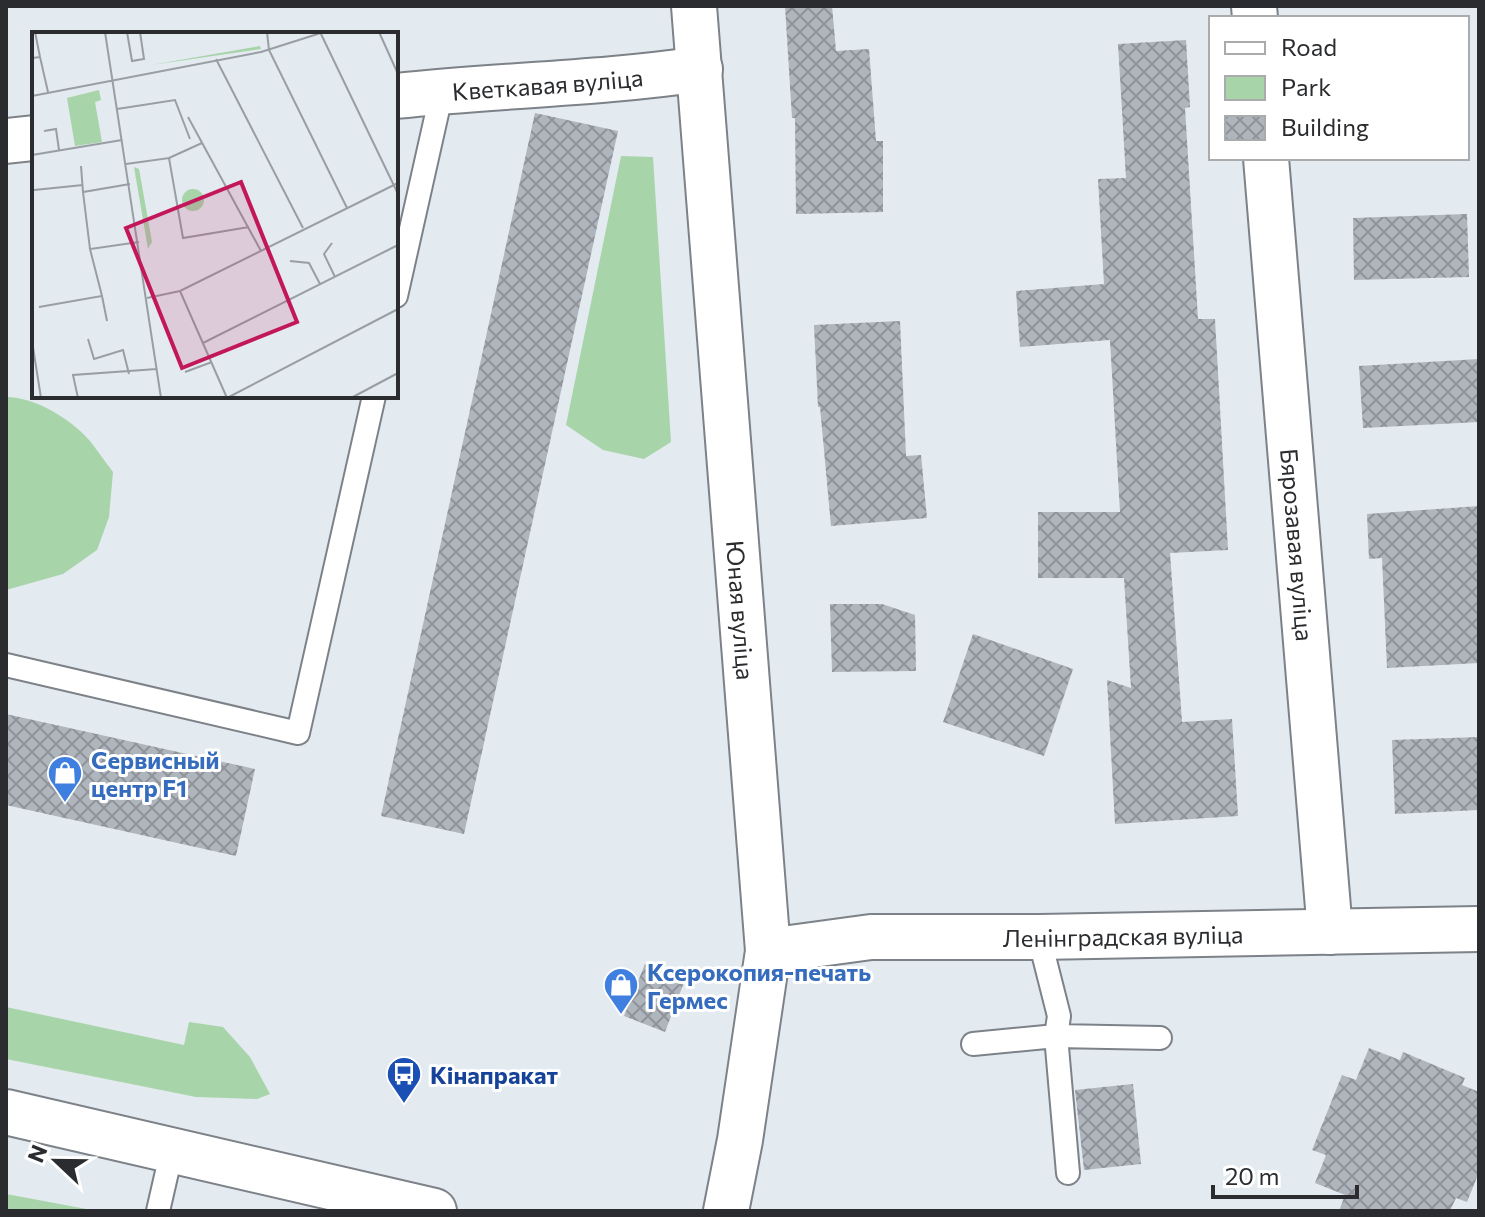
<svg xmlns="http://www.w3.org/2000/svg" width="1485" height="1217" font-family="Commissioner,sans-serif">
	<defs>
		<pattern id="building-cross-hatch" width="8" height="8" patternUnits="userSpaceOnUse" patternTransform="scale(2)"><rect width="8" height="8" fill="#afb5bc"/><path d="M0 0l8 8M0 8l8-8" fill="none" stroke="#8f9399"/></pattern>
	</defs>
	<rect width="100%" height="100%" fill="#e3eaf0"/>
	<path fill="#a8d4aa" d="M 621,156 L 653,157 L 671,442 L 644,459 L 603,450 L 566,425 Z
		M 6,397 C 35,397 71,419 90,441 C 98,451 105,462 113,472 L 109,517 L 97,550 L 63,574 L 6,590 Z
		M 6,1007 L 184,1045 L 189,1022 L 223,1027 L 250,1057 L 270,1094 L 257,1099 L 196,1097 L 6,1059 Z
		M 6,1194 L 97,1211 L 6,1211 Z"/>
	<path fill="url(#building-cross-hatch)" d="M 785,6 L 832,6 L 836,51 L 869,49 L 876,141 L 883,141 L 883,212 L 796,214 L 795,118 L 792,118 Z
		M 1186,40 L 1190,107 L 1185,108 L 1198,319 L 1215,319 L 1228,550 L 1170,553 L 1182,722 L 1232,719 L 1238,816 L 1115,824 L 1107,680 L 1131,688 L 1124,578 L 1038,578 L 1038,512 L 1120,512 L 1110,340 L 1020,347 L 1016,291 L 1104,284 L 1098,179 L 1126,178 L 1118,44 Z
		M 535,113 L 618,131 L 464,834 L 381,816 Z
		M 1467,214 L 1469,277 L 1354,280 L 1353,218 Z
		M 900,321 L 906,456 L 921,455 L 927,518 L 831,526 L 820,407 L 818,407 L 814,325 Z
		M 1479,359 L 1479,422 L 1363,428 L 1359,366 Z
		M 1479,506 L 1479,663 L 1387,668 L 1382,558 L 1369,559 L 1367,514 Z
		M 830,604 L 882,604 L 915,615 L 916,671 L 832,672 Z
		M 973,634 L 1073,669 L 1044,756 L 943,722 Z
		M 6,714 L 255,769 L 236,856 L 6,805 Z
		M 1479,737 L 1479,810 L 1395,814 L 1392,740 Z
		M 645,964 L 685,980 L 665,1032 L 624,1016 Z
		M 1369,1048 L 1400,1060 L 1403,1052 L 1465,1078 L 1462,1085 L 1479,1092 L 1479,1172 L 1467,1202 L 1456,1198 L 1450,1211 L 1339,1211 L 1345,1195 L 1315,1183 L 1326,1155 L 1312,1150 L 1342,1075 L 1356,1080 Z
		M 1133,1084 L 1141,1164 L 1084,1170 L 1075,1090 Z"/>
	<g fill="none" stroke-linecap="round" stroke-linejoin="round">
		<defs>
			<path id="lane" d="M 396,296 L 442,91
				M 6,665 L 298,733 L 374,396
				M 1039,937 L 1059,1016 L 1056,1036 L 1068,1173
				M 973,1044 L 1056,1036 L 1160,1038
				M 158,1211 L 172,1150"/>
			<g id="street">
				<path d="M 1254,6 L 1255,18"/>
				<path id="s1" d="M 396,96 C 497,85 599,84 700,69"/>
				<path d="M 6,141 L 34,138"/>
				<path id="s2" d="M 1266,158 L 1330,932"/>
			</g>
			<g id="secondary">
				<path id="s3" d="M 694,6 L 768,951 L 740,1140 L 726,1211"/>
				<path id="s4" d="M 768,951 L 871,937 L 1039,937 L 1479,929"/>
			</g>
			<path id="primary" d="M 6,1112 L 434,1211"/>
		</defs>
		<use href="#lane" stroke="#7c8288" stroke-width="26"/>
		<use href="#street" stroke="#7c8288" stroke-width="48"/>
		<use href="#secondary" stroke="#7c8288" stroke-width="48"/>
		<use href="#primary" stroke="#7c8288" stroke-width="48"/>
		<use href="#lane" stroke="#fff" stroke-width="22"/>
		<use href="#street" stroke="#fff" stroke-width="44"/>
		<use href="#secondary" stroke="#fff" stroke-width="44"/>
		<use href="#primary" stroke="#fff" stroke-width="44"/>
	</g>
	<defs>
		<symbol id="shop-pin" viewBox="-11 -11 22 30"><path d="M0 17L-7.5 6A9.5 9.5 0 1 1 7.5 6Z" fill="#3f7fe0" stroke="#fff"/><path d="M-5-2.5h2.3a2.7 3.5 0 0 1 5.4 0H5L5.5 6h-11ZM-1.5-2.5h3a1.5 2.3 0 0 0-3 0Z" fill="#fff"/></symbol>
		<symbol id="bus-pin" viewBox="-11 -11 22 30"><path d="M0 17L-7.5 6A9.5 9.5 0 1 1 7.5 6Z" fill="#1a4fb4" stroke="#fff"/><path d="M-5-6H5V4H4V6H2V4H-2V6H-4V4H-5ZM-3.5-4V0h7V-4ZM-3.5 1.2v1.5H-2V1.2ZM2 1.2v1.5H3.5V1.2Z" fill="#fff"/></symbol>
	</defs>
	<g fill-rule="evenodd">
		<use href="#shop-pin" x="45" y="753" width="40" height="54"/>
		<use href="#shop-pin" x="601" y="965" width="40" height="54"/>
		<use href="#bus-pin" x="384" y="1054" width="40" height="54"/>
	</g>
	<g text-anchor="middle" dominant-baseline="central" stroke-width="6" stroke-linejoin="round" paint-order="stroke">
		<g font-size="24" fill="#2a2c2f" stroke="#fff">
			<text stroke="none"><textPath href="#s1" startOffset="152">Кветкавая вуліца</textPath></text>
			<text stroke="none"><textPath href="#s2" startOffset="388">Бярозавая вуліца</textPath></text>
			<text stroke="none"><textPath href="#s3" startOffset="606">Юная вуліца</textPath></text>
			<text stroke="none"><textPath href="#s4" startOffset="356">Ленінградская вуліца</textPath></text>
		</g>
		<g font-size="24" font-weight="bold" fill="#366cbe" stroke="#fff" text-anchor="start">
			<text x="91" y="759">Сервисный<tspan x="91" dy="28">центр F1</tspan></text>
			<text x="647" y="971">Ксерокопия-печать<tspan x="647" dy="28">Гермес</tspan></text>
		</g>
		<g font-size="24" font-weight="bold" fill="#164399" stroke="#fff" text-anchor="start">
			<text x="430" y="1074">Кінапракат</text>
		</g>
	</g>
	<g transform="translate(32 32)">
		<rect width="366" height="366" fill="#e3eaf0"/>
		<path d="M 228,14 L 229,17 L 119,33 ZM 67,58 L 69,68 L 63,70 L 70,110 L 43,114 L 35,66 ZM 102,135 L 107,137 L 120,210 L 116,217 ZM150 168a11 11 0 1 1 22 0a11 11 0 1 1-22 0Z" fill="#a8d4aa"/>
		<path fill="none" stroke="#999ea3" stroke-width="2" d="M 3,0 L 8,25M 73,0 L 129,366M 95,0 L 100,29 L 112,27 L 108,0M 235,0 L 237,18 L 315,176M 347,0 L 366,42M 289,2 L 366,162M 0,26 L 8,25 L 16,60M 184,27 L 271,196M 0,64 L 229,20 L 292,0M 85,77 L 143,68 L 158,107M 156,85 L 229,219M 12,99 L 24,97 L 27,118M 0,123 L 90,108M 137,126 L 170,111M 94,132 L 137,126 L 151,206 L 217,195M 49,134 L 51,160 L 98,152M 2,158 L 51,153M 51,160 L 58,217M 300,211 L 292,222 L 303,245M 258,229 L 277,231 L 288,252M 148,259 L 195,366M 70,264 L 75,289M 115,266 L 148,259 L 366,151M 7,275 L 70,264 L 58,217 L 107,210M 56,307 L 62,327 L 91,318 L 97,342M 0,309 L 9,366M 171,311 L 366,213M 153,340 L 180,330M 46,366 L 41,343 L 125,337M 195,366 L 366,277M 319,366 L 366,341"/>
		<path fill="#c2185b" fill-opacity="0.15" stroke="#c2185b" stroke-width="4" d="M 209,150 L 265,290 L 150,336 L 94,196 Z"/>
		<rect width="366" height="366" fill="none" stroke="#2a2c2f" stroke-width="4"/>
	</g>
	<rect width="1485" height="1217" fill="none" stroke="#2a2c2f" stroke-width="16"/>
	<rect x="1209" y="16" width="260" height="144" fill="#ffffff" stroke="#aaabac" stroke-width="2"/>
	<rect x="1225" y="42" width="40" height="12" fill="#ffffff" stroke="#aaabac" stroke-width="2"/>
	<text x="1281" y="56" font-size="24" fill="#2a2c2f">Road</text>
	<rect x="1225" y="76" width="40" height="24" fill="#a8d4aa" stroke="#aaabac" stroke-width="2"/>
	<text x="1281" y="96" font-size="24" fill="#2a2c2f">Park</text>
	<rect x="1225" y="116" width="40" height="24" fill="url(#building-cross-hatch)" stroke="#aaabac" stroke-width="2"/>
	<text x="1281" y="136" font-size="24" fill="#2a2c2f">Building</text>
	<g transform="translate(56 1161) rotate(292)" stroke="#ffffff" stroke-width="6" paint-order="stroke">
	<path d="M0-6L14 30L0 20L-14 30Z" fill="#2a2c2f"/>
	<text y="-12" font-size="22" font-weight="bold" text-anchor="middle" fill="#2a2c2f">N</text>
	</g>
	<path d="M1213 1185v12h144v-12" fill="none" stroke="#2a2c2f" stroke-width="4"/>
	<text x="1225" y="1185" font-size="24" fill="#2a2c2f" stroke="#ffffff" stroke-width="6" paint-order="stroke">20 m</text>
</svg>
